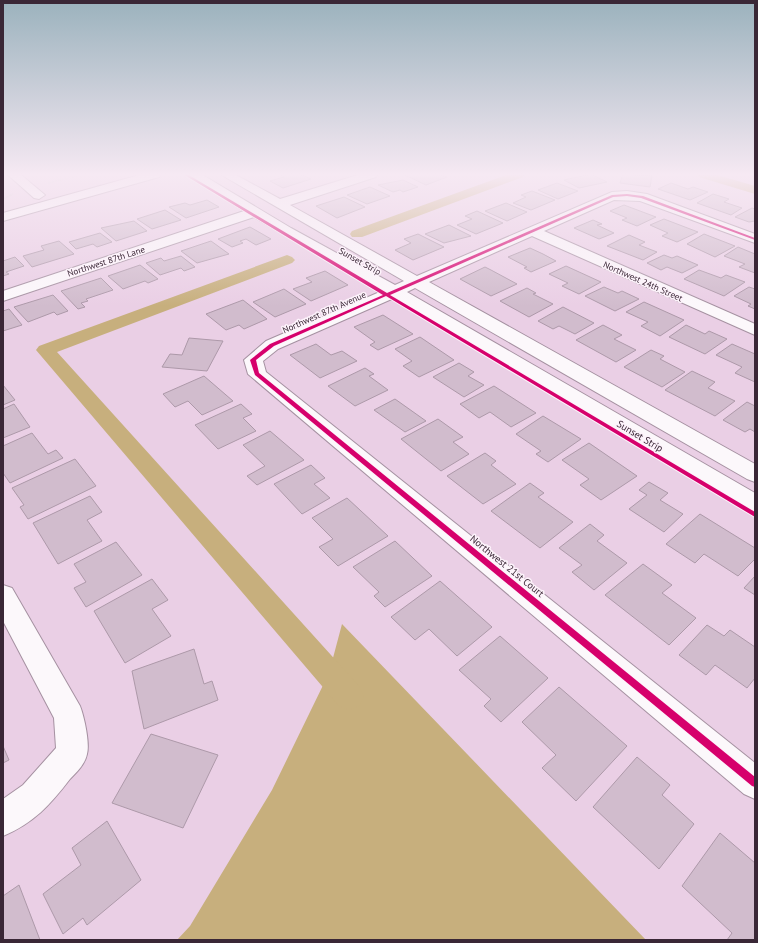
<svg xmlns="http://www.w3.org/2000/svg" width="758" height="943" font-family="'PT Sans',sans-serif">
	<rect width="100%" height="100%" fill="#eacfe5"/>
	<path fill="#c7af7d" d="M 342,624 L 646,940 L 177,940 L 190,926 L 272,790 L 329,673 Z"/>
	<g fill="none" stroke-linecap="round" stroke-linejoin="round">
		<path fill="#c7af7d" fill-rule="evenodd" d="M 509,174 L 525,174 L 523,177 L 362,237 L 352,237 L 350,234 L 352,231 Z
			M 697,174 L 714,174 L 755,186 L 755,194 L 699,177 Z
			M 287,255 L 292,257 L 295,260 L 292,263 L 57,352 L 359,686 L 364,696 L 359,706 L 349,710 L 339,706 L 36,350 L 39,346 Z"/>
	</g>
	<path fill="#d1bccd" stroke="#ad99a9" d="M 279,174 L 300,174 L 311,179 L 283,188 L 270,181 L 284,177 Z
		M 410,174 L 437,174 L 447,177 L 426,185 L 405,175 Z
		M 591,174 L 607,182 L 579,188 L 564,180 Z
		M 623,174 L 652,176 L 650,187 L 620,183 Z
		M 403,180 L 418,187 L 403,192 L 400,190 L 393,192 L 378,185 Z
		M 557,183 L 578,191 L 558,199 L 538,190 Z
		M 671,183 L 688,189 L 693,187 L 708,192 L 690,200 L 658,189 Z
		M 370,187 L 390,196 L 367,204 L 347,195 Z
		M 532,191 L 555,200 L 531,210 L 513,203 L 526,197 L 521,195 Z
		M 713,194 L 729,199 L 724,202 L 742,208 L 731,215 L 697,203 Z
		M 344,197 L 365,207 L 337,218 L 316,206 Z
		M 207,200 L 219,207 L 186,218 L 169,207 L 185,203 L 190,205 Z
		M 506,203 L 527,212 L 507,221 L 485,211 Z
		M 624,205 L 656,217 L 637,226 L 622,220 L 627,218 L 610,211 Z
		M 752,208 L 755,209 L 755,221 L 749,222 L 735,217 Z
		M 165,210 L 181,220 L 152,229 L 137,219 Z
		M 477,211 L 503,223 L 476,234 L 457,225 L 472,219 L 465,216 Z
		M 664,219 L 698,232 L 677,242 L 662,236 L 668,233 L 650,225 Z
		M 593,220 L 602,224 L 597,225 L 614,233 L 599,239 L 574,228 Z
		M 134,221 L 147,231 L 116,241 L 101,228 Z
		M 449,225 L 471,236 L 444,243 L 425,234 Z
		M 250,227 L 271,239 L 256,245 L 246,239 L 240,241 L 243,243 L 232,247 L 218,239 Z
		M 100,233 L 112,242 L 97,247 L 93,244 L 76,249 L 69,242 Z
		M 418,234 L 444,247 L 413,260 L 395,250 L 411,243 L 404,239 Z
		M 704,234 L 735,246 L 715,257 L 687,244 Z
		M 629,235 L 645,242 L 639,245 L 657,252 L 643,260 L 607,246 Z
		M 59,241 L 74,254 L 32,267 L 23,256 L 44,250 L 41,246 Z
		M 211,241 L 229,254 L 197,263 L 181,251 Z
		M 738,247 L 755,254 L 755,273 L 739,267 L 745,264 L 724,256 Z
		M 530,248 L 543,254 L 556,261 L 531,272 L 524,268 L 527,267 L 508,257 Z
		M 664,255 L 672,258 L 677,256 L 698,265 L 682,273 L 667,267 L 661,270 L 647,263 Z
		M 181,256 L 195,267 L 184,271 L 181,268 L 160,275 L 146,263 L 161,258 L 164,261 Z
		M 15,257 L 24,266 L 6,272 L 9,274 L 3,276 L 3,261 Z
		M 140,265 L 158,279 L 148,283 L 145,281 L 123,289 L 108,276 Z
		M 566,266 L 601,282 L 579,294 L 562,286 L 568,283 L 549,274 Z
		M 485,267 L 491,270 L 517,284 L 491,296 L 460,279 Z
		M 699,270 L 721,278 L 726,275 L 745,282 L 724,296 L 684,279 Z
		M 325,271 L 348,285 L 311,301 L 293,289 L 312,282 L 306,278 Z
		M 101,278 L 113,290 L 86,299 L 88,301 L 81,303 L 85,307 L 78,309 L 61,291 Z
		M 604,287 L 618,293 L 622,291 L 639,299 L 615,311 L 585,296 Z
		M 749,287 L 755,289 L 755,309 L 748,306 L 751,304 L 734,296 Z
		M 527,288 L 536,293 L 533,294 L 553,304 L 529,317 L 500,301 Z
		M 284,289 L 306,304 L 275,317 L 253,302 Z
		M 53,295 L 68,311 L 57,315 L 54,312 L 28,322 L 14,307 Z
		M 243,300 L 267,319 L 244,329 L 239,325 L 226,330 L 206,314 Z
		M 644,302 L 684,320 L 660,336 L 641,326 L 648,322 L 626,312 Z
		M 563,307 L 594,323 L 575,334 L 559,326 L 553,329 L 538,321 Z
		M 9,309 L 22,325 L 3,331 L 3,311 Z
		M 383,315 L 413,334 L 378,350 L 370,345 L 375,342 L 354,327 Z
		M 603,325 L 622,335 L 614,339 L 636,350 L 616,362 L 576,340 Z
		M 686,325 L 705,334 L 709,331 L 727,339 L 705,354 L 669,337 Z
		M 420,337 L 454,360 L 419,377 L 403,366 L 412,361 L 395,349 Z
		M 189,338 L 223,341 L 207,371 L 162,367 L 170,354 L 182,355 Z
		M 316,344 L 331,355 L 342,351 L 357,361 L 320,378 L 290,355 Z
		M 732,344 L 755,354 L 755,382 L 735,373 L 742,367 L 716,355 Z
		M 651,350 L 664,356 L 660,359 L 685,372 L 662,387 L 624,367 Z
		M 459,363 L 474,372 L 468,376 L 484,385 L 464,397 L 433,377 Z
		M 365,368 L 374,374 L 369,376 L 388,390 L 355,406 L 328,386 Z
		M 692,371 L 715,382 L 708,388 L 735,401 L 715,416 L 665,390 Z
		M 204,376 L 233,401 L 202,415 L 188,401 L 175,407 L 163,394 Z
		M 3,385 L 15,400 L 3,405 Z
		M 494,386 L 536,413 L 511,427 L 490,412 L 479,418 L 460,404 Z
		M 395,399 L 426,421 L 405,432 L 374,410 Z
		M 747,402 L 755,406 L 755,432 L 750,429 L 745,432 L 723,420 Z
		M 14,404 L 30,427 L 3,438 L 3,409 Z
		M 241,404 L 252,414 L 243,418 L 256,431 L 218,449 L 195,425 Z
		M 543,416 L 581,439 L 548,462 L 536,454 L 541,451 L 516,434 Z
		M 438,419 L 463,437 L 453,442 L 469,454 L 441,471 L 401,439 Z
		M 270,431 L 304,460 L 257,485 L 247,476 L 265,466 L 243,445 Z
		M 32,433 L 48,454 L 56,450 L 63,458 L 10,483 L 3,473 L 3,446 Z
		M 589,443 L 637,476 L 601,500 L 580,485 L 589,479 L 562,460 Z
		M 485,453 L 496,461 L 491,465 L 516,484 L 483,504 L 447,476 Z
		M 75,459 L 96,486 L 28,519 L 20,507 L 24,505 L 12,488 Z
		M 311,465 L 325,478 L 314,484 L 330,498 L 302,514 L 274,484 Z
		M 649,482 L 668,493 L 660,500 L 683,514 L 664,532 L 629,509 L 647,495 L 639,490 Z
		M 530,483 L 544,493 L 538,497 L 573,522 L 540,548 L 491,511 Z
		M 90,496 L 102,512 L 87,520 L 102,541 L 58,564 L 33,523 Z
		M 347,498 L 388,536 L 338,566 L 319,547 L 333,539 L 312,518 Z
		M 700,514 L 755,548 L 755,559 L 738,576 L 704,554 L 695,563 L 666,544 Z
		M 590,524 L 604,535 L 597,541 L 627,563 L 594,590 L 572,572 L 582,565 L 559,548 Z
		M 395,541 L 432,576 L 385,607 L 374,596 L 379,592 L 353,567 Z
		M 116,542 L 142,575 L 86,607 L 74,588 L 86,582 L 74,564 Z
		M 643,564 L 672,585 L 662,593 L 696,618 L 669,645 L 605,595 Z
		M 755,576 L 755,595 L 744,588 Z
		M 152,579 L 168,600 L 152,609 L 171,636 L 125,663 L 94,611 Z
		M 440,581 L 492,627 L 457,656 L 429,629 L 415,640 L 391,617 Z
		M 707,625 L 724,636 L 730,630 L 755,647 L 755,678 L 747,688 L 715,665 L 706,675 L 679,655 Z
		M 500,636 L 548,678 L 501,722 L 484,706 L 491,699 L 459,670 Z
		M 194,649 L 204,684 L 212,681 L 218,700 L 144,729 L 132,671 Z
		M 559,687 L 627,746 L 576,801 L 542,768 L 556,755 L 522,722 Z
		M 151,734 L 218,755 L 183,828 L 112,803 Z
		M 3,746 L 9,760 L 3,763 Z
		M 637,757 L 670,785 L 662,795 L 694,824 L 659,869 L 593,807 Z
		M 107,821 L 141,880 L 87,925 L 83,918 L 63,934 L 43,894 L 81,865 L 72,848 Z
		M 720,833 L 755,863 L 755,940 L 727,940 L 732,933 L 682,886 Z
		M 19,885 L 40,940 L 3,940 L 3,896 Z"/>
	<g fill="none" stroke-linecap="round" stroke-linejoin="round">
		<defs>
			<path id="minor" d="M 7,174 L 20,174 L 45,195 L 39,199 L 34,198 Z
				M 187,174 L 201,174 L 291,228 L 395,285 L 404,281 L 220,174 L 234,174 L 280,199 L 361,174 L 378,174 L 376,177 L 290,205 L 417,276 L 612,192 L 627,191 L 647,194 L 755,234 L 755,243 L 640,201 L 614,200 L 544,231 L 755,324 L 755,335 L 532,236 L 429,282 L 755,464 L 755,482 L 747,479 L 415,288 L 407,292 L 755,493 L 755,512 L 747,510 L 394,298 L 278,349 L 263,361 L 266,372 L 755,763 L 755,799 L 744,794 L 248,374 L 244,360 L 266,341 L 382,291 L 254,217 L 3,301 L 3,291 L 244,211 Z
				M 3,585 L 12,588 L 80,706 C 84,716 90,743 87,754 C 85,764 77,772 70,779 C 50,805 34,823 3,836 L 3,799 L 23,785 L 56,748 L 54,718 L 3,621 Z"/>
			<path id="major" d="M 143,174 L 161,174 L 159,177 L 3,221 L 3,213 Z"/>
		</defs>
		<use href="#minor" stroke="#a591a1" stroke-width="2"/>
		<use href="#major" stroke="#a591a1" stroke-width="2"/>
		<path stroke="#d6ced5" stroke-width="1.5" stroke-dasharray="2.5 1" stroke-linecap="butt" d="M 48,183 L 85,174
			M 3,199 L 13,194"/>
		<use href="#minor" fill="#fcf8fb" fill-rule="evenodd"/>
		<use href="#major" fill="#fcf8fb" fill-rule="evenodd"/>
		<defs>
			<path id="cycleway" d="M 183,174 L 187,174 L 387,293 L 612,195 L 627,194 L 643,196 L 755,238 L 755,240 L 641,198 L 627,196 L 613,197 L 390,295 L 755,512 L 755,517 L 386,296 L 274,346 L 256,360 L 259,373 L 755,777 L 755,787 L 752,786 L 255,375 L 250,360 L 270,344 L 383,295 Z"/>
		</defs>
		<use href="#cycleway" stroke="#fdf3fb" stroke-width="2"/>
		<use href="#cycleway" fill="#d6006c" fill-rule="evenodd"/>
	</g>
	<linearGradient id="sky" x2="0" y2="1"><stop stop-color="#9bb2bd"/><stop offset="0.57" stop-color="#f6e9f3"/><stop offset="1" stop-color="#f6e9f3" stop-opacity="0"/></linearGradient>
	<rect width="758" height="306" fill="url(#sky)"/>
	<g text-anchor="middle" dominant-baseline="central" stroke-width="3" stroke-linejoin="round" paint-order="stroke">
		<g font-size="9" fill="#3a2736" stroke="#fdf3fb">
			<text transform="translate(106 261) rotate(-18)">Northwest 87th Lane</text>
			<text transform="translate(360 261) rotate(29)">Sunset Strip</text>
			<text transform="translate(643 281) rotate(24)">Northwest 24th Street</text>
			<text transform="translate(324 312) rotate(-24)">Northwest 87th Avenue</text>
		</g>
		<g font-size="10" fill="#3a2736" stroke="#fdf3fb">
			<text transform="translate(640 436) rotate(31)">Sunset Strip</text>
			<text transform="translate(507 566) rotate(39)">Northwest 21st Court</text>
		</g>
	</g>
	<rect width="758" height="943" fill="none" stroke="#3a2736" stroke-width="8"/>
</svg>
